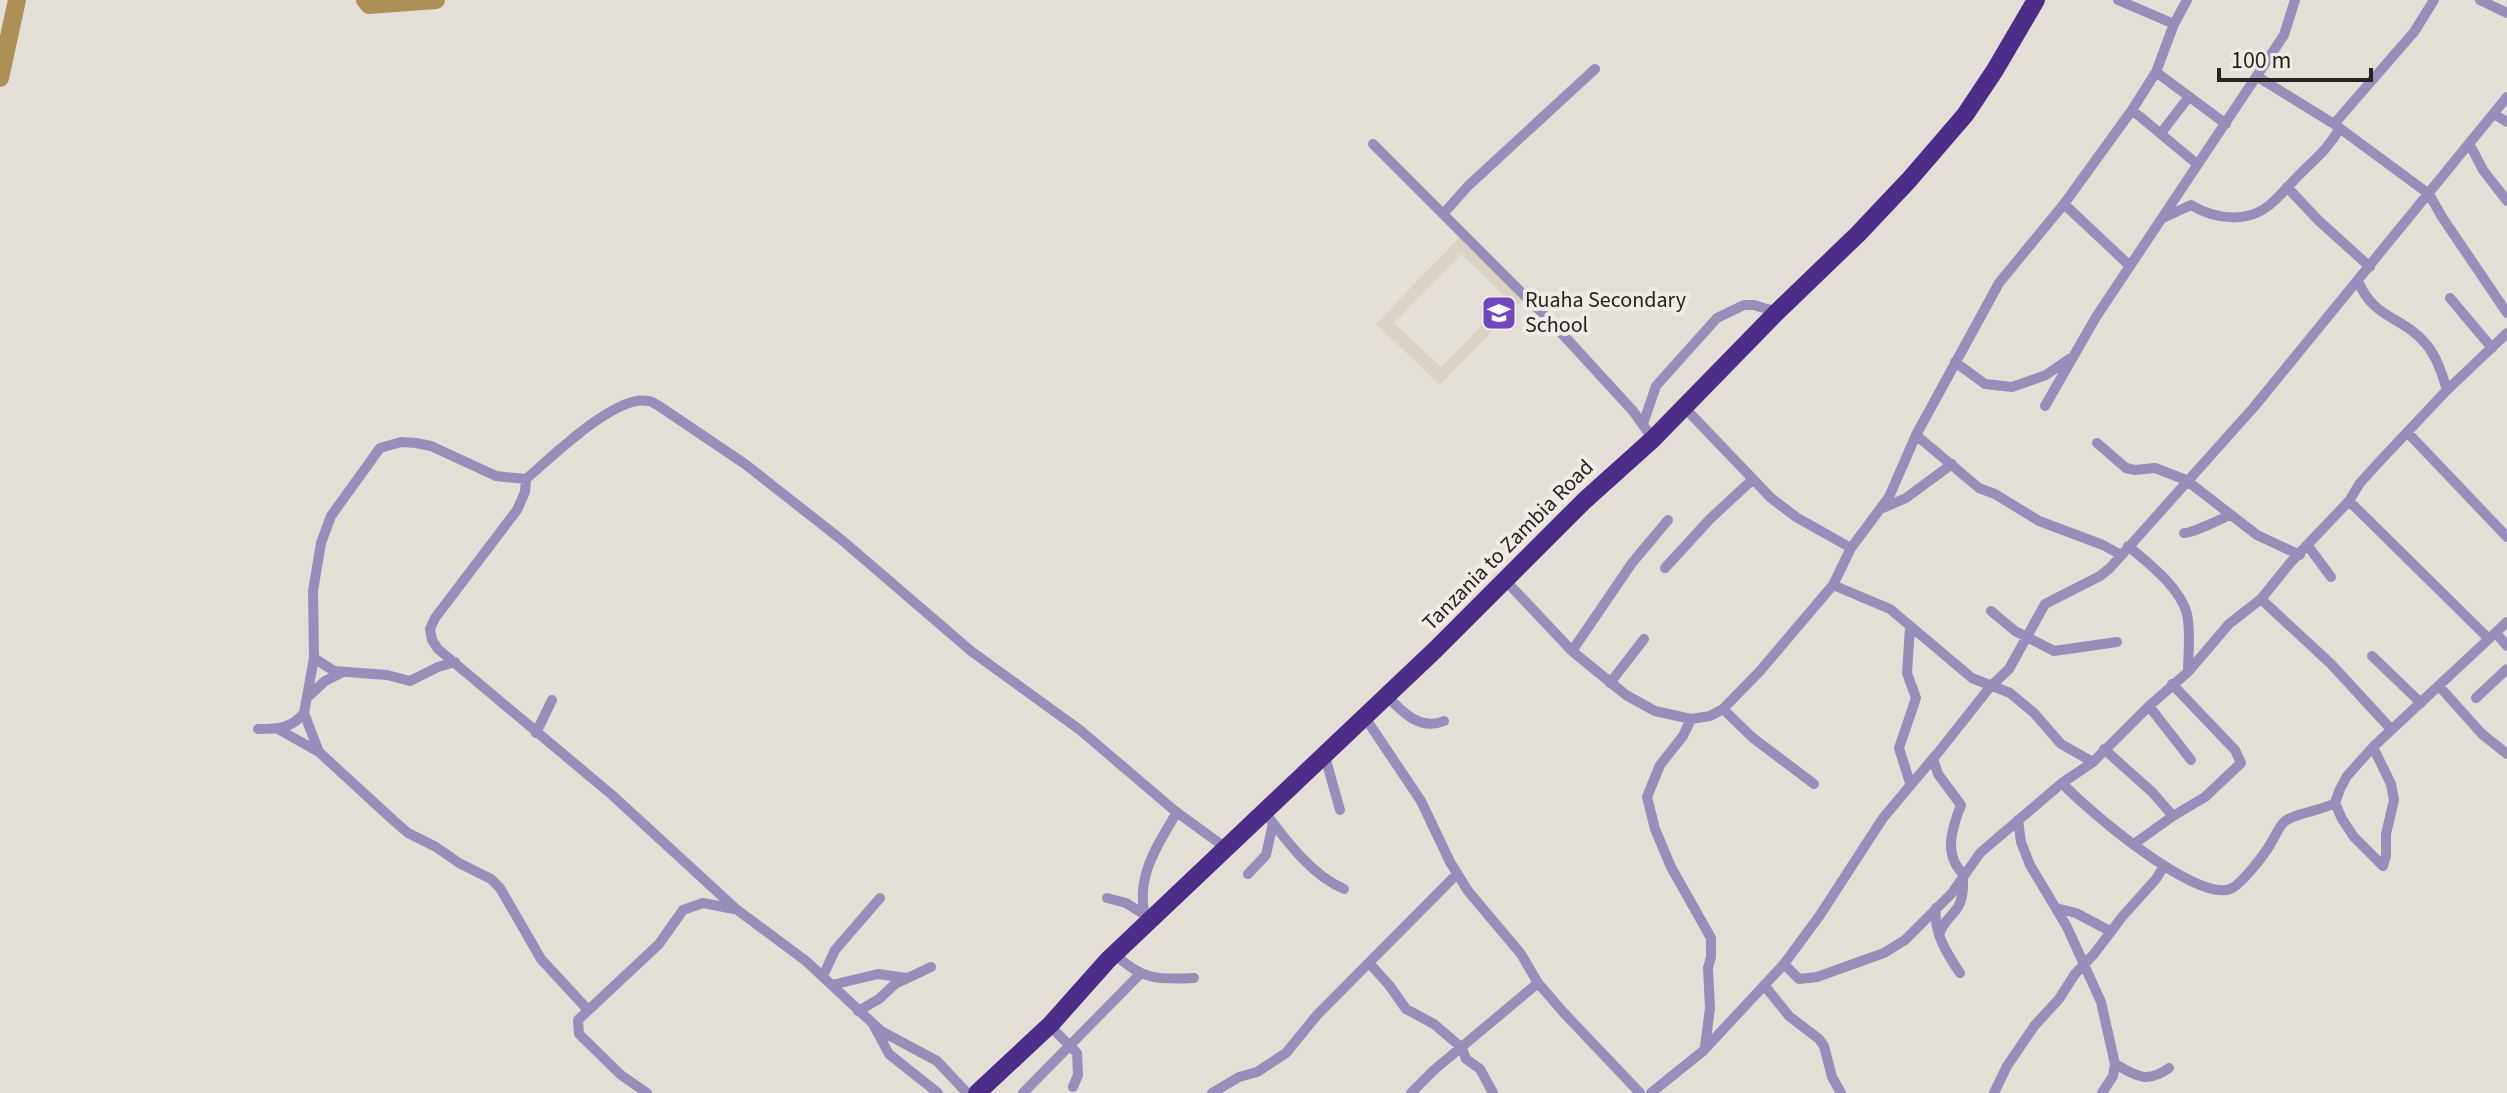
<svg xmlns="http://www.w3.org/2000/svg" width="2507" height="1093" font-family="'Source Sans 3',sans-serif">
	<rect width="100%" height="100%" fill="#e3dfd7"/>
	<path fill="#d9d2c5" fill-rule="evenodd" d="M 1459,238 L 1523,299 L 1440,385 L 1376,324 ZM 1461,254 L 1507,298 L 1504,302 L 1499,298 L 1487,311 L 1491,316 L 1441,367 L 1394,323 Z"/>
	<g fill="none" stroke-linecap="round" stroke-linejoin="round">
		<path stroke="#ac9056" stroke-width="18" d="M 365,0 L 369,5 L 436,0
			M 0,78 L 17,0"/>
		<path stroke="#988eba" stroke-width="10" d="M 2118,0 L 2174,24
			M 2480,0 L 2507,13
			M 2156,72 L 2226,124
			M 2258,77 L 2334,124 L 2429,194 L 2442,217 L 2507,313
			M 2132,110 L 2197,164
			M 2494,114 L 2507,122
			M 2334,124 L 2414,32 L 2434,0
			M 2161,133 L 2188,98
			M 1373,144 L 1555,326 L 1633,411 L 1653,439
			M 2470,145 L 2483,170 L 2507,201
			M 2287,187 L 2318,220 L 2370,267
			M 2064,204 L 2130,266
			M 1444,213 L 1468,186 L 1595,69
			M 2165,217 L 2191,205 C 2216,220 2250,224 2273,202 C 2282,194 2290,184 2299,175 C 2316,158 2328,149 2340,128
			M 2358,281 C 2374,320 2403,316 2426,344 C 2437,357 2442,374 2447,390
			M 2450,298 L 2492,348
			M 1955,362 L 1985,384 L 2012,387 L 2046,375 L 2069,359
			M 1683,406 L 1771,498 L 1796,517 L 1851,548
			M 2045,406 L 2096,317 L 2284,35 L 2295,0
			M 1643,424 L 1656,386 L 1717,318 L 1744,305 L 1754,305 L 1777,312
			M 2408,433 L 2507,537
			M 1916,435 L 1979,488 L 1995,494 L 2039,521 L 2103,545 L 2121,555
			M 2097,443 L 2126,468 L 2135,470 L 2155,468 L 2186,480 L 2257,535 L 2300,555
			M 526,479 L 525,492 L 517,510 L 435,618 L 430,629 L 432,640 L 438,649 L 612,795 L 736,909 L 806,961 L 881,1031 L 937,1061 L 967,1093
			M 2349,501 L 2489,639
			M 1883,508 L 1906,498 L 1952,464
			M 2184,533 C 2190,534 2222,519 2229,515
			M 2128,546 C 2148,563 2180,587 2187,614 C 2191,632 2188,654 2188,672
			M 2308,546 L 2331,577
			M 1665,568 L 1710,519 L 1752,480
			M 1505,580 L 1572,651 L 1626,695 L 1655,711 L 1691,719 L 1710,716 L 1723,709 L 1760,671 L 1833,585 L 1851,548 L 1889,497 L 1916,435 L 1999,283 L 2064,204 L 2132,110 L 2156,72 L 2174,24 L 2187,0
			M 1833,585 L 1890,609 L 1972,678 L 2010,693 L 2034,713 L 2061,744 L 2093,762
			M 2261,599 L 2331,664 L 2391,729
			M 1991,611 L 2015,631 L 2054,651 L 2117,642
			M 2496,633 L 2507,646
			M 1572,651 L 1632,563 L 1668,520
			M 2372,656 L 2421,703
			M 314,658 L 334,671 L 387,675 L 410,681 L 438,667 L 455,662
			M 1610,683 L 1644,639
			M 2439,686 L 2482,734 L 2507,754
			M 1386,695 C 1402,712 1420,731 1444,721
			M 309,696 L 325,681 L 343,672
			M 2476,698 L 2507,669
			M 2149,706 L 2191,760
			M 1723,709 L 1753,738 L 1814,784
			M 1364,716 L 1421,801 L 1450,862 L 1468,891 L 1521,954 L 1538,983 L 1564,1013 L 1640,1093
			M 1691,719 L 1683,736 L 1660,765 L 1647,797 L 1655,829 L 1671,867 L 1711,938 L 1711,957 L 1708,968 L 1710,1008 L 1705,1047
			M 258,729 C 277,729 291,729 304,713
			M 278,729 L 317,751
			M 536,733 L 552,700
			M 2373,747 L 2391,784 L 2394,800 L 2386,834 L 2386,856 L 2383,866 L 2354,837 L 2342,819 L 2335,803 L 2340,789 L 2347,776 L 2373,747 L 2507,622
			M 2104,749 L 2152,792 L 2173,816
			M 1324,753 L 1340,810
			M 1933,759 L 1938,774 L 1961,805 C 1952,828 1943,854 1963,874 C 1963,885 1964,897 1958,907 C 1951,918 1943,921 1939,935
			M 1910,783 L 1899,748 L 1916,698 L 1907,673 L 1910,627
			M 2062,783 C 2086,809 2195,902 2230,889 C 2240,886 2265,854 2271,843 C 2275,837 2278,828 2284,822 C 2294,813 2321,811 2335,803
			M 1264,811 C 1285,839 1311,875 1344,889
			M 2018,820 L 2021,842 L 2030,865 L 2067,927 L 2101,1002 L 2115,1064 L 2113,1076 L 2102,1093
			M 2134,844 L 2173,816 L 2205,797 L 2241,763 L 2235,750 L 2172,684
			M 1248,874 L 1266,855 L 1273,823
			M 1107,898 L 1126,903 L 1145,915
			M 1936,908 C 1933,932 1947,954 1960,973
			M 2056,908 L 2076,913 L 2110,931
			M 1147,923 C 1133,880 1156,848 1177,812
			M 1115,954 C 1141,980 1159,980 1194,978
			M 1370,964 L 1389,985 L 1406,1009 L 1434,1024 L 1462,1048 L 1466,1059 L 1480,1069 L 1493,1093
			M 1784,964 L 1799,979 L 1817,977 L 1884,953 L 1905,940 L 1952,893 L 1980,853 L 2062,783 L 2093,762 L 2149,706 L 2188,672 L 2229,624 L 2261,599 L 2291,562 L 2349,501 L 2360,483 L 2380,461 L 2447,390 L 2507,333
			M 823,976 L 835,950 L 880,898
			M 832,985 L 878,974 L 907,978
			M 1764,985 L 1789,1016 L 1819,1039 L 1824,1046 L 1832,1077 L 1841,1093
			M 588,1010 L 541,959 L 500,888 L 491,879 L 459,863 L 436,847 L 408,833 L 393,820 L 319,752 L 304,713 L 314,658 L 313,591 L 321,543 L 331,516 L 380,448 L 401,442 L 416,443 L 431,446 L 496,476 L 526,479 C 550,459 615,394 648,401 C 652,401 655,404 659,406 L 745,464 L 843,541 L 971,651 L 1080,730 L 1175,811 L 1226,848
			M 858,1011 L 879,999 L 895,984 L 931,967
			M 1049,1025 L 1077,1053 L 1078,1075 L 1073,1087
			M 874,1026 L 889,1054 L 938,1093
			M 2115,1064 C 2136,1076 2147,1084 2169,1068
			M 647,1093 L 621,1075 L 579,1034 L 578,1020 L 659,944 L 683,910 L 703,903 L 734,909
			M 1023,1093 L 1140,974
			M 1212,1093 L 1239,1077 L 1257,1072 L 1286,1053 L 1317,1015 L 1457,874
			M 1411,1093 L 1434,1070 L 1538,983
			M 1651,1093 L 1703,1051 L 1784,964 L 1820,915 L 1883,818 L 1941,749 L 1990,687 L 2009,669 L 2045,604 L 2100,576 L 2110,568 L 2254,407 L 2507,97
			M 1994,1093 L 2007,1066 L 2035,1025 L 2059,999 L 2075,974 L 2094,954 L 2122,917 L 2156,879 L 2164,866"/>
		<path stroke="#4c2d87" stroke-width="18" d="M 977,1093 L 1051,1024 L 1108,960 L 1435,650 L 1584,501 L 1653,439 L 1777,312 L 1858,234 L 1909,180 L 1965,115 L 1995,70 L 2036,0"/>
	</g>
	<defs>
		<symbol id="school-square" viewBox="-11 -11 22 22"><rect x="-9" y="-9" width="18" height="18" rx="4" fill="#6f47bf" stroke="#f0ece5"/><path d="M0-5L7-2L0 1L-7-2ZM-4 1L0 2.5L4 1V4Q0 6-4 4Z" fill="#fff"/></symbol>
	</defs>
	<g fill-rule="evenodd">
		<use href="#school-square" x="1479" y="293" width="40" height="40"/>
	</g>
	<g text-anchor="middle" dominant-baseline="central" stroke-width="8" stroke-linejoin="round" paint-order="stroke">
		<g font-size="22" fill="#252421" stroke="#f0ece5" text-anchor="start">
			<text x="1525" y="300">Ruaha Secondary<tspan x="1525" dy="25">School</tspan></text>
		</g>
		<g font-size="22" fill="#252421" stroke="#f0ece5">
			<text transform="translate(1508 545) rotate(-45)">Tanzania to Zambia Road</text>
		</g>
	</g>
	<path d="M2219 68v12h152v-12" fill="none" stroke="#252421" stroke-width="4"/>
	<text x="2231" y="68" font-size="24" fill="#252421" stroke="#f0ece5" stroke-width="6" paint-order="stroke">100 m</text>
</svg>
